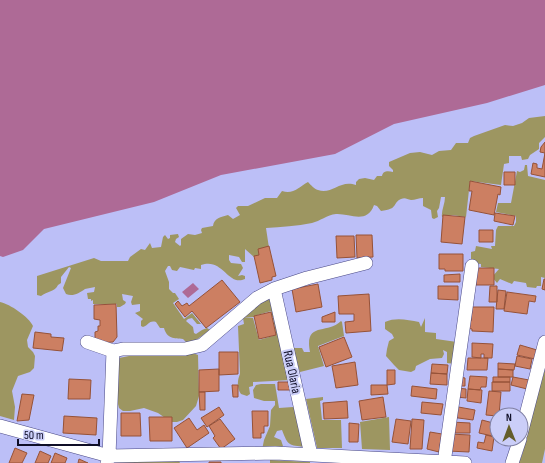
<svg xmlns="http://www.w3.org/2000/svg" width="545" height="463" font-family="'Sofia Sans Condensed',sans-serif">
	<rect width="100%" height="100%" fill="#bcbff7"/>
	<path fill="#9d9661" d="M 545,116 L 545,137 L 539,143 L 539,149 L 530,155 L 528,159 L 522,160 L 521,156 L 509,156 L 509,163 L 504,164 L 501,185 L 470,181 L 466,217 L 452,215 L 442,217 C 441,211 445,204 445,197 L 441,197 L 439,208 L 437,211 L 438,217 L 434,219 L 432,218 L 431,210 L 423,206 L 423,198 C 419,198 415,200 411,200 C 407,199 405,197 401,199 C 392,203 399,209 381,211 L 377,206 L 374,205 C 367,225 349,213 336,214 C 327,215 320,221 312,223 C 297,226 281,227 266,228 L 269,248 L 261,256 L 254,257 L 245,249 L 245,262 L 242,262 L 239,257 L 229,255 L 229,260 L 231,263 L 241,264 L 243,268 L 238,276 L 242,275 L 245,276 L 245,279 C 228,287 223,257 201,265 L 201,269 L 195,268 L 194,270 C 189,269 185,268 180,267 L 177,271 L 172,270 L 170,266 L 168,266 L 165,271 L 169,282 L 169,289 L 173,293 L 175,293 L 179,299 L 173,303 L 184,319 L 192,313 L 201,324 L 197,324 L 192,318 L 188,319 L 186,321 L 193,327 L 194,333 L 196,334 L 202,330 L 207,328 L 210,330 L 189,345 L 183,339 C 174,338 167,339 164,328 L 160,328 L 156,322 C 149,320 149,325 143,327 L 141,326 L 141,321 L 143,319 L 135,313 L 140,311 L 140,304 L 132,305 L 131,302 L 133,296 L 122,294 L 123,300 L 126,302 L 125,304 L 120,307 L 117,307 L 117,304 L 93,304 L 93,300 L 91,301 L 91,299 L 88,299 L 87,293 L 94,292 L 95,287 C 92,288 88,288 85,289 C 79,293 73,297 66,294 L 63,288 L 71,268 L 69,267 L 61,277 L 61,283 L 58,285 C 55,292 47,291 41,296 L 37,295 L 37,276 L 94,258 L 101,261 L 128,261 L 130,257 L 141,249 L 145,250 L 150,243 L 152,248 L 161,247 L 163,237 L 165,235 L 168,239 L 170,238 L 170,235 L 178,234 L 179,237 L 176,239 L 175,242 L 180,246 L 181,245 L 181,239 L 188,234 L 195,235 L 202,233 L 201,230 L 202,228 L 213,226 C 214,218 221,217 228,215 L 233,219 L 240,215 L 236,208 L 238,206 L 248,206 L 265,198 L 277,198 L 282,191 C 293,195 299,187 308,182 C 311,185 314,189 318,190 C 332,195 340,179 356,185 L 356,182 L 359,179 L 365,178 L 374,180 L 377,176 L 382,176 C 383,170 389,171 393,172 L 393,170 L 389,166 L 389,162 L 410,153 L 420,152 L 432,155 L 439,151 L 451,150 L 456,143 L 468,143 L 470,138 L 474,136 L 505,125 L 513,126 L 522,123 L 529,118 Z
		M 525,165 L 527,165 L 528,176 L 545,180 L 545,278 L 541,277 L 541,286 L 537,286 L 536,288 L 527,287 L 526,283 L 514,281 L 512,284 L 500,279 L 497,283 L 492,277 L 499,269 L 481,267 L 481,264 L 471,263 L 471,252 L 475,251 L 476,246 L 492,249 L 491,246 L 495,246 L 496,230 L 498,226 L 514,226 L 516,222 L 516,216 L 496,212 L 498,203 L 511,203 L 517,171 L 520,172 L 524,170 Z
		M 269,294 L 279,317 L 272,317 L 271,311 L 254,316 L 254,317 L 243,318 Z
		M 0,302 C 10,304 29,317 33,326 L 27,340 L 28,347 L 33,352 L 35,356 L 34,368 L 30,372 L 18,376 L 12,391 L 15,407 L 14,420 L 0,416 Z
		M 243,318 L 253,318 L 259,340 L 276,335 L 273,318 L 277,318 L 291,380 L 253,382 L 253,386 L 249,387 L 250,394 L 247,396 L 241,394 C 237,388 237,381 240,374 L 238,326 L 244,324 Z
		M 425,318 L 425,332 L 436,333 L 436,339 L 457,342 L 455,364 L 447,363 L 447,352 L 443,350 L 444,354 L 442,358 L 430,359 L 416,366 L 415,370 L 411,372 L 399,370 L 394,365 L 386,356 L 387,349 L 389,341 L 394,338 L 392,334 L 385,329 L 385,322 C 396,317 408,320 419,322 L 421,327 Z
		M 341,321 L 342,322 L 344,336 L 318,346 L 324,366 L 300,372 L 292,348 L 302,348 L 304,352 L 310,352 C 304,321 327,335 341,321 Z
		M 190,352 L 198,355 L 199,396 L 196,406 L 183,420 L 177,422 L 171,422 L 158,413 L 144,408 L 130,411 L 123,411 L 119,408 L 117,400 L 119,358 L 134,355 Z
		M 545,369 L 545,449 L 542,463 L 519,463 L 523,452 L 524,443 Z
		M 261,384 L 275,384 L 279,408 L 293,407 L 293,396 L 305,447 C 289,445 288,446 282,430 L 277,431 L 274,437 L 281,440 L 283,446 L 280,449 L 262,450 L 264,440 L 270,426 L 271,410 L 275,405 L 275,401 L 264,401 L 254,398 L 253,390 L 256,385 Z
		M 323,397 L 323,400 L 320,401 L 322,420 L 341,420 L 342,448 L 317,448 L 306,399 Z
		M 389,417 L 390,450 L 362,449 L 360,422 Z
		M 117,459 L 179,461 L 180,463 L 115,463 Z
		M 270,460 L 310,462 L 310,463 L 270,463 Z"/>
	<path fill="#ae6a96" d="M 0,0 L 545,0 L 545,85 L 487,103 L 394,124 L 335,154 L 221,175 L 154,202 L 44,229 L 23,250 L 3,257 L 0,256 Z
		M 193,283 L 199,289 L 188,298 L 182,292 Z"/>
	<path fill="#cc7f62" stroke="#965238" d="M 545,142 L 545,177 L 531,174 L 533,163 L 537,164 L 537,168 L 542,169 L 545,153 L 540,152 L 541,147 Z
		M 504,172 L 515,172 L 515,185 L 504,185 Z
		M 470,181 L 501,187 L 500,195 L 498,194 L 494,215 L 469,210 L 472,191 L 469,191 Z
		M 495,213 L 515,216 L 513,225 L 494,221 Z
		M 443,215 L 465,217 L 462,244 L 441,242 Z
		M 479,230 L 493,230 L 493,242 L 479,242 Z
		M 356,235 L 372,235 L 373,257 L 357,258 Z
		M 336,236 L 354,236 L 355,257 L 337,258 Z
		M 269,246 L 276,276 L 272,277 L 272,280 L 260,283 L 254,256 L 259,255 L 258,249 Z
		M 439,254 L 463,254 L 463,271 L 445,271 L 445,269 L 439,269 Z
		M 476,268 L 494,268 L 494,285 L 476,285 Z
		M 460,274 L 460,282 L 444,282 L 444,275 Z
		M 544,279 L 545,279 L 545,290 L 542,289 Z
		M 222,280 L 240,302 L 206,328 L 192,311 L 185,317 L 175,304 L 178,301 L 182,306 L 187,303 L 189,306 Z
		M 318,284 L 322,307 L 296,312 L 292,289 Z
		M 438,286 L 458,286 L 458,300 L 438,299 Z
		M 490,286 L 497,286 L 497,302 L 489,302 Z
		M 498,290 L 506,291 L 504,309 L 496,309 Z
		M 507,292 L 536,296 L 535,302 L 529,301 L 527,314 L 504,311 Z
		M 369,294 L 371,331 L 346,333 L 345,322 L 354,321 L 354,314 L 339,314 L 338,296 Z
		M 116,304 L 117,337 L 113,342 L 95,343 L 95,332 L 98,331 L 98,326 L 100,326 L 100,320 L 94,319 L 94,305 Z
		M 472,307 L 494,307 L 493,332 L 472,331 L 472,329 L 465,328 L 465,320 L 471,321 Z
		M 271,312 L 276,335 L 259,339 L 254,316 Z
		M 335,312 L 335,322 L 322,322 L 322,317 Z
		M 35,332 L 51,334 L 51,337 L 64,338 L 62,351 L 33,348 Z
		M 344,337 L 352,357 L 326,367 L 319,347 Z
		M 472,343 L 493,344 L 492,358 L 484,358 L 484,354 L 481,354 L 481,358 L 472,357 Z
		M 520,345 L 537,350 L 535,359 L 517,355 Z
		M 219,352 L 238,352 L 238,374 L 219,375 Z
		M 517,356 L 532,359 L 530,369 L 515,366 Z
		M 468,358 L 488,358 L 487,370 L 467,370 Z
		M 355,362 L 358,385 L 336,388 L 332,366 Z
		M 498,363 L 515,364 L 514,370 L 498,369 Z
		M 432,364 L 448,365 L 447,374 L 431,373 Z
		M 219,369 L 219,391 L 199,392 L 199,370 Z
		M 498,369 L 513,370 L 513,377 L 498,377 Z
		M 387,370 L 395,370 L 395,384 L 387,385 Z
		M 431,373 L 447,374 L 447,385 L 430,384 Z
		M 470,376 L 487,377 L 486,387 L 481,387 L 480,390 L 468,389 Z
		M 459,377 L 465,378 L 465,386 L 458,386 Z
		M 493,377 L 510,377 L 510,382 L 493,382 Z
		M 513,377 L 529,380 L 527,389 L 511,385 Z
		M 69,379 L 91,380 L 90,399 L 68,399 Z
		M 278,382 L 291,382 L 291,390 L 278,390 Z
		M 492,382 L 510,382 L 510,391 L 492,391 Z
		M 232,385 L 238,385 L 238,397 L 233,397 Z
		M 371,385 L 387,385 L 388,394 L 371,395 Z
		M 412,386 L 437,389 L 436,399 L 411,396 Z
		M 457,388 L 466,389 L 466,398 L 456,397 Z
		M 468,389 L 482,390 L 481,403 L 467,401 Z
		M 489,391 L 501,392 L 499,415 L 497,415 L 497,416 L 486,415 Z
		M 199,392 L 205,392 L 205,410 L 200,410 Z
		M 22,394 L 34,395 L 29,420 L 17,421 Z
		M 383,397 L 386,417 L 362,420 L 359,401 Z
		M 347,401 L 348,418 L 324,419 L 323,403 Z
		M 422,402 L 443,404 L 441,415 L 421,413 Z
		M 453,406 L 475,410 L 473,420 L 451,417 Z
		M 219,407 L 224,415 L 207,427 L 201,418 Z
		M 252,411 L 268,411 L 268,426 L 264,426 L 264,433 L 261,433 L 261,438 L 253,438 Z
		M 121,413 L 140,413 L 141,436 L 121,436 Z
		M 64,416 L 97,418 L 96,435 L 63,433 Z
		M 149,417 L 172,417 L 172,441 L 150,441 Z
		M 189,418 L 197,430 L 204,425 L 209,433 L 187,448 L 174,428 Z
		M 220,419 L 235,439 L 221,449 L 213,438 L 215,436 L 209,426 Z
		M 396,419 L 411,421 L 408,444 L 392,442 Z
		M 412,419 L 424,420 L 422,449 L 410,449 Z
		M 482,420 L 497,424 L 497,437 L 479,433 Z
		M 451,422 L 470,423 L 470,433 L 451,433 Z
		M 349,423 L 359,424 L 358,442 L 349,442 Z
		M 430,432 L 442,434 L 439,452 L 427,449 Z
		M 449,434 L 470,435 L 469,452 L 448,451 Z
		M 486,435 L 494,437 L 492,451 L 477,448 L 478,442 L 484,443 Z
		M 15,448 L 27,453 L 22,463 L 9,463 Z
		M 40,451 L 51,456 L 48,463 L 35,463 Z
		M 55,453 L 67,458 L 65,463 L 51,463 Z
		M 79,459 L 88,463 L 78,463 Z
		M 209,462 L 221,462 L 221,463 L 209,463 Z"/>
	<g fill="none" stroke-linecap="round" stroke-linejoin="round">
		<defs>
			<path id="minor" d="M 274,289 L 311,455
				M 87,342 L 113,351 L 123,349 L 185,349 L 202,345 L 257,298 L 274,289 L 307,278 L 366,263
				M 0,426 L 109,456 L 275,453 L 465,463
				M 521,434 L 545,342
				M 107,463 L 109,456 L 113,351
				M 444,463 L 472,266
				M 512,463 L 520,439"/>
		</defs>
		<use href="#minor" stroke="#4a4986" stroke-width="14"/>
		<use href="#minor" stroke="#fff" stroke-width="13"/>
	</g>
	<g text-anchor="middle" dominant-baseline="central" stroke-width="4" stroke-linejoin="round" paint-order="stroke">
		<g font-size="13" fill="#0f0e27" stroke="#cbcef8">
			<text transform="translate(292 372) rotate(78)">Rua Olaria</text>
		</g>
	</g>
	<g transform="translate(509 427) rotate(359)"><circle r="19" fill="#cbcef8" stroke="#8081a4"/>
	<path d="M0-3L7 15L0 10L-7 15Z" fill="#645d2a"/>
	<text y="-6" font-size="11" font-weight="bold" text-anchor="middle" fill="#0f0e27">N</text>
	</g>
	<path d="M18 439v6h81v-6" fill="none" stroke="#0f0e27" stroke-width="2"/>
	<text x="24" y="439" font-size="12" fill="#0f0e27" stroke="#cbcef8" stroke-width="3" paint-order="stroke">50 m</text>
</svg>
